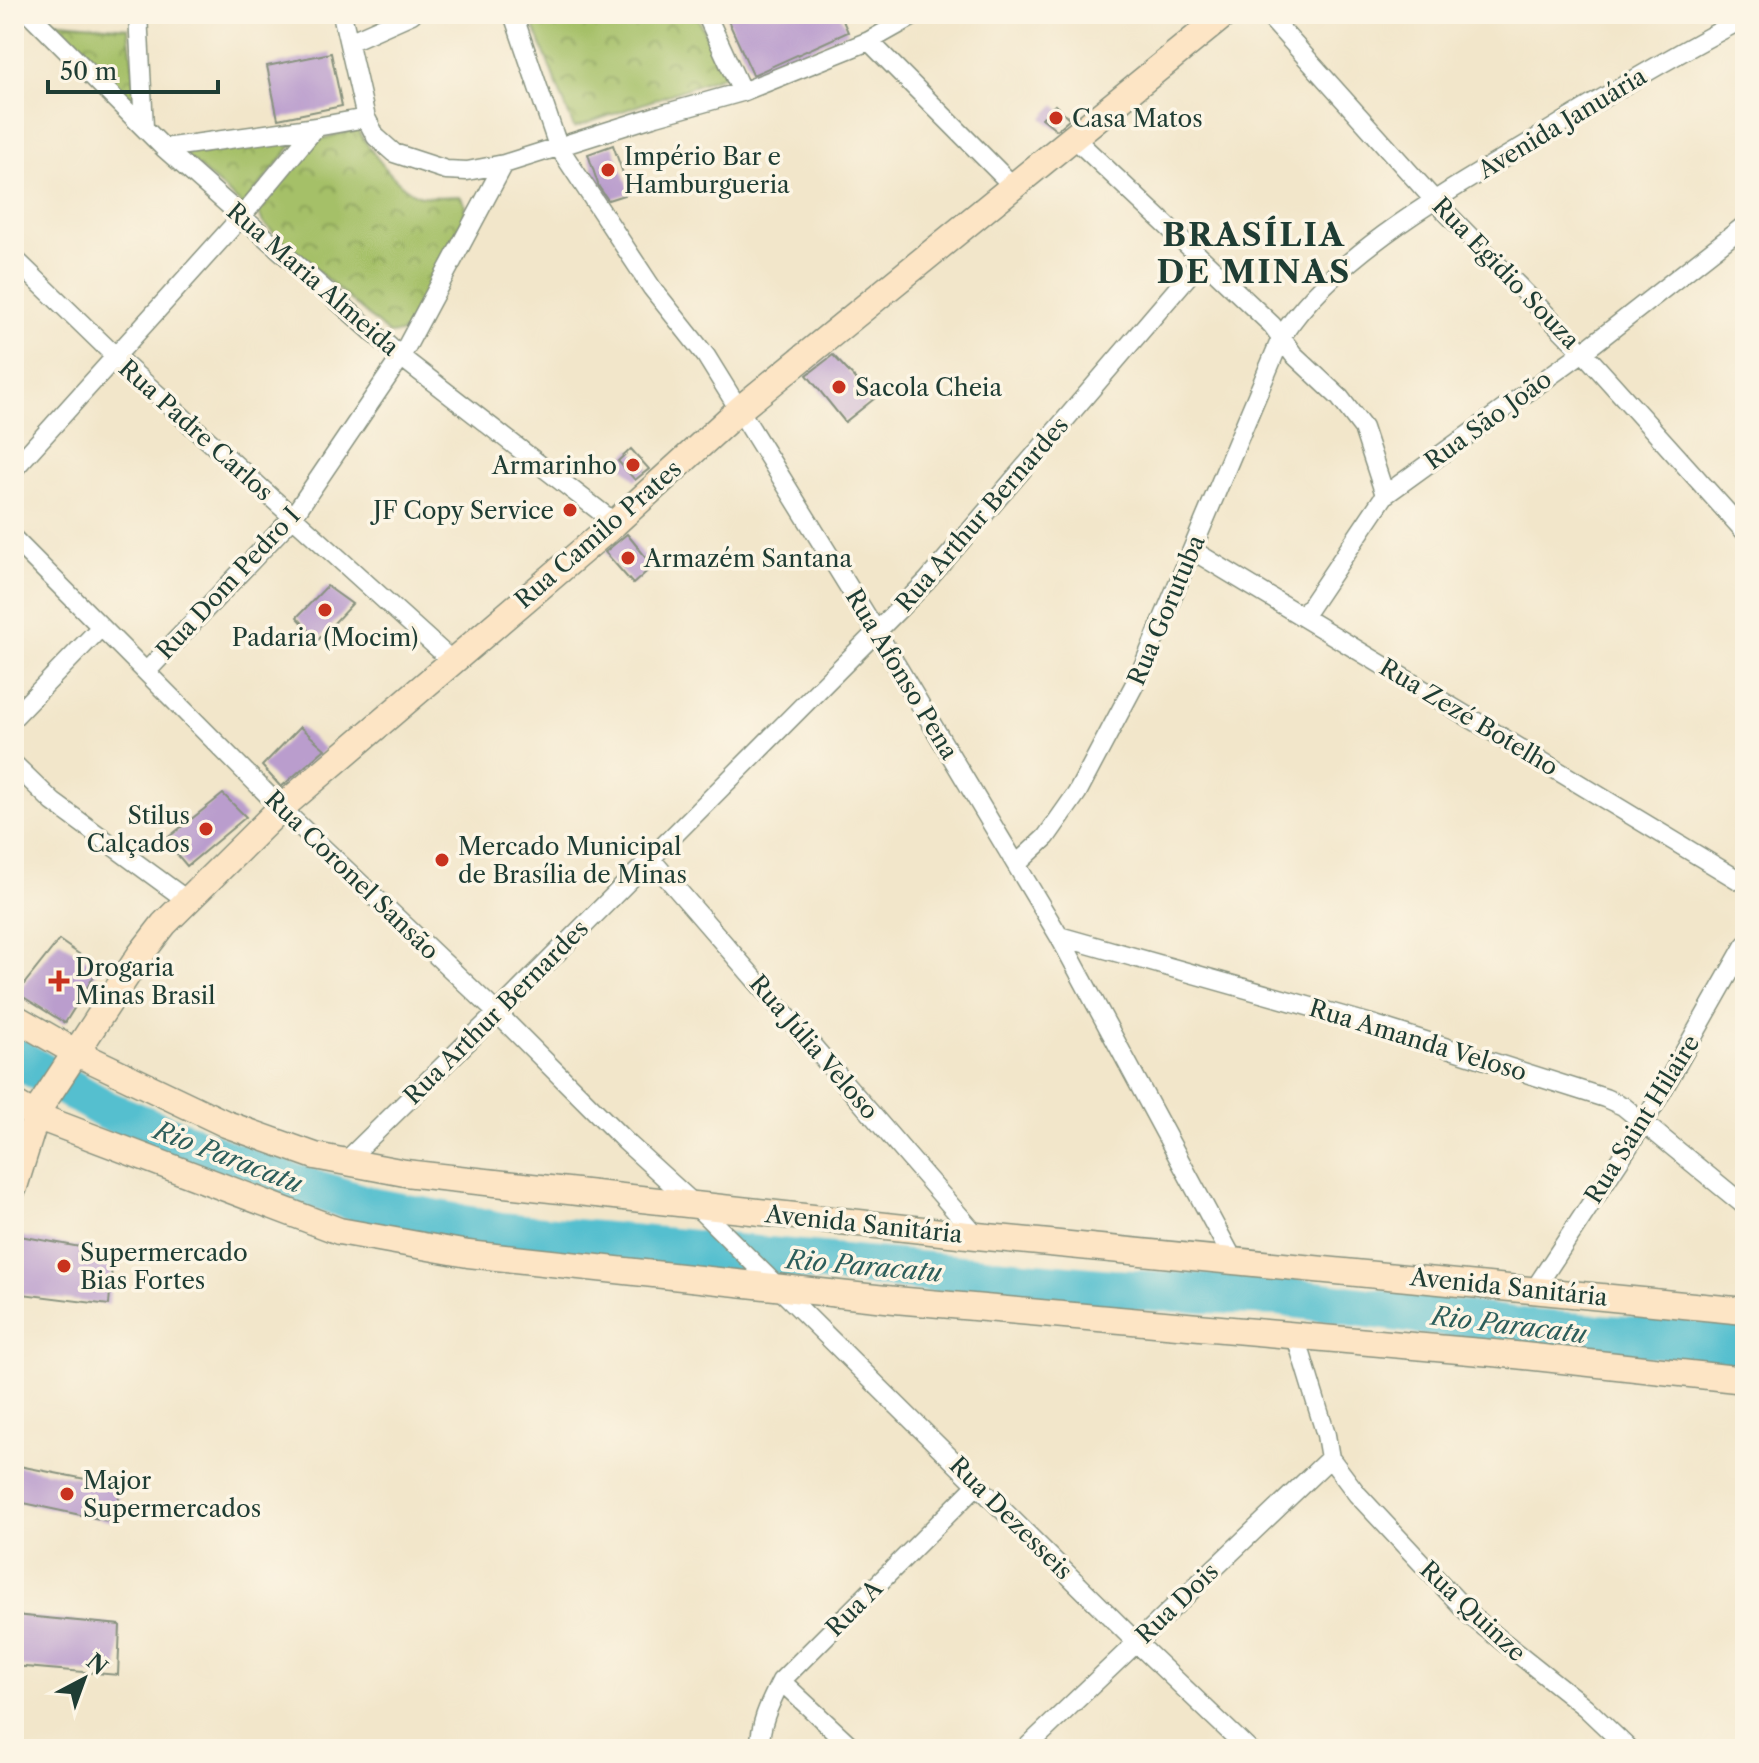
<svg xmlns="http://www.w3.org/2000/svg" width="1759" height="1763" font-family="'Libre Caslon Text',serif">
	<defs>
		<pattern id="park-crowns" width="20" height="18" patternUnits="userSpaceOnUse" patternTransform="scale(2)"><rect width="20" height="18" fill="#a5c067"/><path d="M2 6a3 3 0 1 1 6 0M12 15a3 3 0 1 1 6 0" fill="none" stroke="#869d56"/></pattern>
	</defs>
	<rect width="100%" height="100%" fill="#fcf5e5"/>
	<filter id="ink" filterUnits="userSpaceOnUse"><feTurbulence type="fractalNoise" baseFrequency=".0125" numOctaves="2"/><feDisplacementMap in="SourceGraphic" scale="16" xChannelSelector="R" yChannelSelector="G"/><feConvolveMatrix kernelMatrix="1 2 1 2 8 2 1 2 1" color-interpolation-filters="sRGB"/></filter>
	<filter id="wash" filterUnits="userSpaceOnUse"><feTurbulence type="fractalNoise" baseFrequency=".006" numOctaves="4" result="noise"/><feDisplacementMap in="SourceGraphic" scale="32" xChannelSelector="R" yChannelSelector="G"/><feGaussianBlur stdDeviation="1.8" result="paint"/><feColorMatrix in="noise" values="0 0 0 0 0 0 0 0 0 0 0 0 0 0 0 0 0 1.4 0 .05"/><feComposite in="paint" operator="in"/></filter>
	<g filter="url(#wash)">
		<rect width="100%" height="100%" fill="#f2e6ca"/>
		<path fill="url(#park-crowns)" stroke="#627e4e" stroke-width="2" d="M 529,14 L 696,14 L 725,75 L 574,128 Z
			M 49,21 L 128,28 L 138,107 Z
			M 357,129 C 369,148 399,192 422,196 C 434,198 448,196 460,196 L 466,206 L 464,219 L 415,320 L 401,333 L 389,334 L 263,223 L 257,208 L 315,141 Z
			M 299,137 L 243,206 L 183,153 Z"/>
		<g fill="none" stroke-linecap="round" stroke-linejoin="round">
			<path stroke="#54bfcf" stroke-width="40" d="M 14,1056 L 106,1110 L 258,1172 L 375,1208 L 500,1232 L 1111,1289 L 1278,1296 L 1537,1330 L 1684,1340 L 1745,1348"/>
		</g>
		<g id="blocks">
			<path fill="#ba9dcd" d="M 725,14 L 840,14 L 848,32 L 753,75 Z
				M 331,53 L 342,106 L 278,119 L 267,66 Z
				M 1055,105 L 1070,119 L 1057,130 L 1042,118 Z
				M 613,145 L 630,193 L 608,200 L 599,187 L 588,154 Z
				M 833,355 L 874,399 L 845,422 L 807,375 Z
				M 631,449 L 649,469 L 635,480 L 618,461 Z
				M 627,534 L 653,566 L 633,584 L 605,552 Z
				M 327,586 L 352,604 L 318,640 L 297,617 Z
				M 300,727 L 325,749 L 281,787 L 262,766 Z
				M 223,794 L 246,817 L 187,866 L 165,840 Z
				M 59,940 L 99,968 L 65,1023 L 17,993 Z
				M 20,1236 L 113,1253 L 109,1305 L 14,1293 Z
				M 14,1465 L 121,1486 L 114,1522 L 14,1501 Z
				M 14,1615 L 120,1625 L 118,1675 L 14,1666 Z"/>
		</g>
	</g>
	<g filter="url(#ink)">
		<use href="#blocks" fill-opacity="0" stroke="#88927f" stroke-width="2"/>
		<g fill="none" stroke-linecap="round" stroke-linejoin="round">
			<defs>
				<path id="street" d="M 30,14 L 164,148 L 401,357 L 615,523
					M 138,14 L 144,127
					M 342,14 L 366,118 L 376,137 L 394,153 L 446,170 L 467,171 L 504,164 L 656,116 L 742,92 L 869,41 L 917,14
					M 513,14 L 558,146 L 652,288 L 706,356 L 876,631 L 1059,936 L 1234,1261
					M 706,14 L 742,92
					M 1267,14 L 1435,201 L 1583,352 L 1745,532
					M 869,41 L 1014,187
					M 349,42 L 412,14
					M 1074,138 L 1272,325 L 1293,354 L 1340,398 L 1363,428 L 1385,495
					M 164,148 L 316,127 L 366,118
					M 14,258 L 115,356 L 452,661
					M 14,469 L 242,216 L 316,127
					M 14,539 L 281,808 L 497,1013 L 625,1141 L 695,1205 L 1136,1642 L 1248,1749
					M 1192,550 L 1745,884
					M 1303,617 L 1385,495 L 1583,352 L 1745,225
					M 146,672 L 292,518 L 401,357 L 504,164
					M 14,717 L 101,627
					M 14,764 L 53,802 L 188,901
					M 650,858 L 977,1236
					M 1017,864 L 1046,837 L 1077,793 L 1139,676 L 1282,336 C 1334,255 1447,192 1529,143 C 1600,99 1671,56 1745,18
					M 1059,936 L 1375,1025 L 1605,1098 L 1623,1106 L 1745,1206
					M 344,1163 L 497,1013 L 927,581 L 1201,261
					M 1534,1290 L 1644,1123 L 1745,945
					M 1296,1337 L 1326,1435 L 1330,1458 L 1357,1494 L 1472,1617 L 1585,1707 L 1629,1749
					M 781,1681 L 854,1749
					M 760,1749 C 759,1724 770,1703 781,1681 L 978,1484
					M 1025,1749 L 1330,1458"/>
				<path id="secondary" d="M 14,1017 L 75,1052 L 226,1124 L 315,1156 L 405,1173 L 977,1236 L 1745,1311
					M 14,1103 L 36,1116 L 339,1231 L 468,1254 L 895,1300 L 1515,1355 L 1745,1380
					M 14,1187 L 38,1110 L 140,955 L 164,924 L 281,808 L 615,523 L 740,409 L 1225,14"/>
			</defs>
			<use href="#street" stroke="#88927f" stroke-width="21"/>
			<use href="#secondary" stroke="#88927f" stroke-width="29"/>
			<use href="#street" stroke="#fff" stroke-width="18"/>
			<use href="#secondary" stroke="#fde5c5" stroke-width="26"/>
		</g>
	</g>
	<g fill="#c8321e" stroke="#fcf5e5" stroke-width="3">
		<circle cx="1056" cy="118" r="8"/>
		<circle cx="608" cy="170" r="8"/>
		<circle cx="839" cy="387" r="8"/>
		<circle cx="633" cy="465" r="8"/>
		<circle cx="570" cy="510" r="8"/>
		<circle cx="628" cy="558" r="8"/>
		<circle cx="325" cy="610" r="8"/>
		<circle cx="206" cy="829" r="8"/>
		<circle cx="442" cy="860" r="8"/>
		<path d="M55 969h8v8h8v8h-8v8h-8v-8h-8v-8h8z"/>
		<circle cx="64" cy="1266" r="8"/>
		<circle cx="67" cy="1494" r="8"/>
	</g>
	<g text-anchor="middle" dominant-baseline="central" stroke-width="7" stroke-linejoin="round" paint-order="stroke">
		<g font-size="24" fill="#1f3d34" stroke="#fcf5e5" text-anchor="start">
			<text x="1072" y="118">Casa Matos</text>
			<text x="624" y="156">Império Bar e<tspan x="624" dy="28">Hamburgueria</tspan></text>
			<text x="855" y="387">Sacola Cheia</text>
			<text x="617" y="465" text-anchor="end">Armarinho</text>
			<text x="554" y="510" text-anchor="end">JF Copy Service</text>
			<text x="644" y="558">Armazém Santana</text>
			<text x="325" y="637" text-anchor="middle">Padaria (Mocim)</text>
			<text x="190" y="815" text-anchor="end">Stilus<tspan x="190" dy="28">Calçados</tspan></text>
			<text x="458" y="846">Mercado Municipal<tspan x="458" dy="28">de Brasília de Minas</tspan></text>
			<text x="75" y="967">Drogaria<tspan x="75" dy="28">Minas Brasil</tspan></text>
			<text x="80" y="1252">Supermercado<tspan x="80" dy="28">Bias Fortes</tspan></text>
			<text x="83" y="1480">Major<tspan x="83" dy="28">Supermercados</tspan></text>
		</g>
		<g font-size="24" fill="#1f3d34" stroke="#fcf5e5">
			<text transform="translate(1562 123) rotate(-31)">Avenida Januária</text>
			<text transform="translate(1506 273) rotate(46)">Rua Egidio Souza</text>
			<text transform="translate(313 279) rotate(41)">Rua Maria Almeida</text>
			<text transform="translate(1488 420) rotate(-36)">Rua São João</text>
			<text transform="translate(196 430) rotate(42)">Rua Padre Carlos</text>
			<text transform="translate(982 514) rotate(-49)">Rua Arthur Bernardes</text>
			<text transform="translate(598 534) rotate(-41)">Rua Camilo Prates</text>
			<text transform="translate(228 583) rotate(-47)">Rua Dom Pedro I</text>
			<text transform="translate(1166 610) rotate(-67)">Rua Gorutuba</text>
			<text transform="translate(902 674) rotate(59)">Rua Afonso Pena</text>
			<text transform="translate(1469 717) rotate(31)">Rua Zezé Botelho</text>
			<text transform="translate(352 875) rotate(44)">Rua Coronel Sansão</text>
			<text transform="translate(496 1012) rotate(-45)">Rua Arthur Bernardes</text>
			<text transform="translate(1418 1040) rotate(17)">Rua Amanda Veloso</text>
			<text transform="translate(814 1047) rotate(49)">Rua Júlia Veloso</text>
			<text transform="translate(1642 1119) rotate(-58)">Rua Saint Hilaire</text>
			<text transform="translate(864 1224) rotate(6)">Avenida Sanitária</text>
			<text transform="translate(1509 1287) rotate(6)">Avenida Sanitária</text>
			<text transform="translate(1011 1518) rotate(45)">Rua Dezesseis</text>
			<text transform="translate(1177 1603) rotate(-44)">Rua Dois</text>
			<text transform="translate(854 1608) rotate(-45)">Rua A</text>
			<text transform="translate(1473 1611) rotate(43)">Rua Quinze</text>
		</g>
		<g font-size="26" font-style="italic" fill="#2c5e5b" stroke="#fcf5e5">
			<text transform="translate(228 1157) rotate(21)">Rio Paracatu</text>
			<text transform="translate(864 1266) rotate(5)">Rio Paracatu</text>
			<text transform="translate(1509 1325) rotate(7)">Rio Paracatu</text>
		</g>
		<g font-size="32" font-weight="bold" letter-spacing="2" fill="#1f3d34" stroke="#fcf5e5">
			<text x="1254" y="234">BRASÍLIA<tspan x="1254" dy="37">DE MINAS</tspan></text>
		</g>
	</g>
	<rect width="1759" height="1763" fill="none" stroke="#fcf5e5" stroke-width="48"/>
	<g transform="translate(84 1679) rotate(41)" stroke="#fcf5e5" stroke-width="6" paint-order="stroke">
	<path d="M0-6L14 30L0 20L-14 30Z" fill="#1f3d34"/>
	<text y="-12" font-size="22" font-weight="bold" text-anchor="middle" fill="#1f3d34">N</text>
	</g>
	<path d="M48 80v12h170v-12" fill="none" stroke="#1f3d34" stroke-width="4"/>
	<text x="60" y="80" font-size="24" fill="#1f3d34" stroke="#fcf5e5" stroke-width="6" paint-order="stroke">50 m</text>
</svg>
